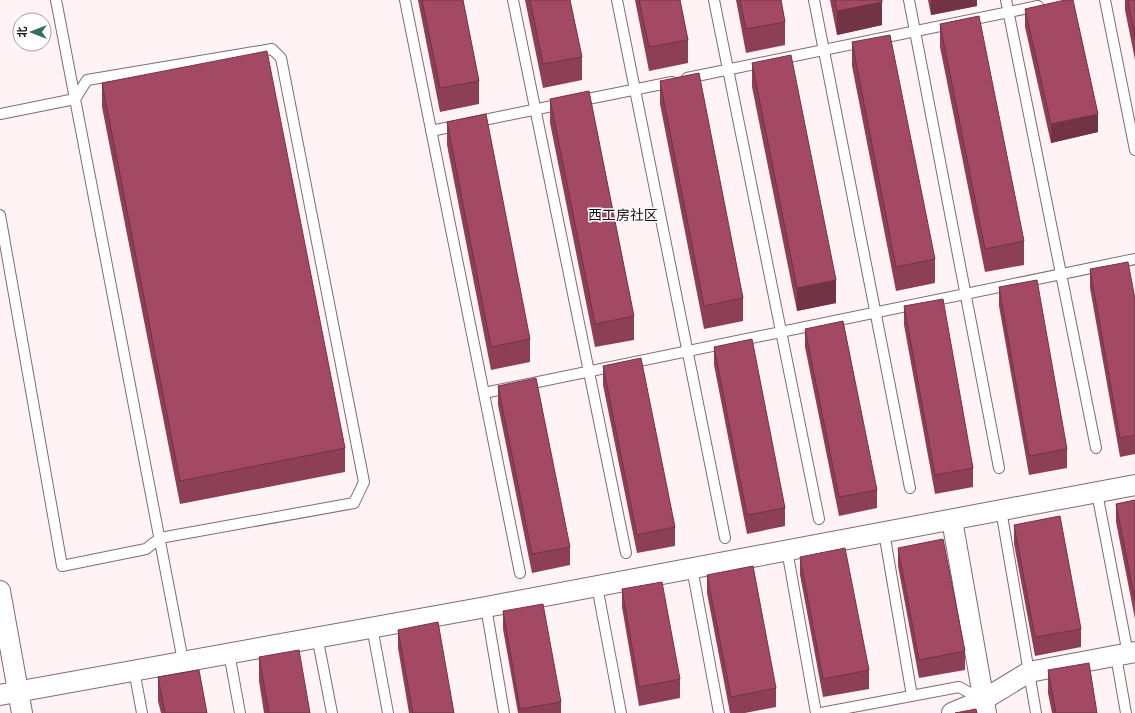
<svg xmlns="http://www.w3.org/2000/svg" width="1135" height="713" font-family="'Work Sans','Noto Sans SC',sans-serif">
	<rect width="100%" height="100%" fill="#fff3f5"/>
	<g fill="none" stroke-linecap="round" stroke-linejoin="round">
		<defs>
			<path id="service" d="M 56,0 L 183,661
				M 405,0 L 520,573
				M 513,0 L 626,553
				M 617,0 L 725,538
				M 714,0 L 819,519
				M 814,0 L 910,488
				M 909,0 L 999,468
				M 1006,0 L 1096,448
				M 1105,0 L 1135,150
				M 687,78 L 1038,6
				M 578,101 L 672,82
				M 0,114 L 75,99 L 87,80 L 272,49 L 281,58 L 364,482 L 354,503 L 160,538 L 146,549 L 62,566 L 0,215
				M 431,131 L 562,104
				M 484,393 L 1135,259
				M 1097,493 L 1128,654
				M 1001,510 L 1036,713
				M 884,532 L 912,696
				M 787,550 L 816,713
				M 692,568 L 719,713
				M 597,586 L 621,713
				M 486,607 L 504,713
				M 372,627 L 388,713
				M 317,636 L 332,713
				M 229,653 L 240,713
				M 1116,656 L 1126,713
				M 134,670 L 142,713
				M 821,713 L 959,687 L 983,700"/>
			<path id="minor" d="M 952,520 L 986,713
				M 0,591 L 22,713
				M 0,695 L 486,607 L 1135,485
				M 952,713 L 983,700 L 1029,672 L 1135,652"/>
		</defs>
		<use href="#service" stroke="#836a6f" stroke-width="12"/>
		<use href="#minor" stroke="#836a6f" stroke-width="22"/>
		<use href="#service" stroke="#fff" stroke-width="10"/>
		<use href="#minor" stroke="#fff" stroke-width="20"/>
	</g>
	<path fill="#8c3f55" d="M 418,0 L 463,0 L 479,81 L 479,104 L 440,112 Z
		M 525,0 L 570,0 L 582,57 L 582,80 L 543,88 Z
		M 635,0 L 680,0 L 688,40 L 688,63 L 649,71 Z
		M 736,0 L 781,0 L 785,22 L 785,45 L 746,53 Z
		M 830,0 L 882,0 L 882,25 L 837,35 Z
		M 928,0 L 977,0 L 977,6 L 931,15 Z
		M 1125,0 L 1135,0 L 1135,60 L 1125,10 Z
		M 1025,9 L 1098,132 L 1051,143 L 1025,27 Z
		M 940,24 L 1024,241 L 1024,265 L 985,272 L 940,47 Z
		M 852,42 L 935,259 L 935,283 L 896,291 L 852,66 Z
		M 752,63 L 836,303 L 797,311 L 752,87 Z
		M 660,81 L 743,298 L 743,321 L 704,329 L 660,104 Z
		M 102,83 L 345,448 L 345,472 L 180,504 L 102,107 Z
		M 550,99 L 634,316 L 634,340 L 595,347 L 550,123 Z
		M 447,122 L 530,339 L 530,362 L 491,370 L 447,145 Z
		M 1090,269 L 1135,299 L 1135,454 L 1120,457 L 1090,288 Z
		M 999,287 L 1067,449 L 1067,468 L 1029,475 L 999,306 Z
		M 904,306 L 973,468 L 973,487 L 935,494 L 904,325 Z
		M 805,329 L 877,490 L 877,508 L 839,516 L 805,347 Z
		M 714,347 L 785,508 L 785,526 L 747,534 L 714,365 Z
		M 603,366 L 675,527 L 675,546 L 637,553 L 603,385 Z
		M 498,386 L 570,547 L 570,565 L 532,573 L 498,405 Z
		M 1135,500 L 1135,619 L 1116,522 L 1116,504 Z
		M 1014,525 L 1081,629 L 1081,647 L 1035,656 L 1014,544 Z
		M 898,548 L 965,651 L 965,670 L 919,678 L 898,566 Z
		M 800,557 L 869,670 L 869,689 L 823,697 L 800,575 Z
		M 707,575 L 776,688 L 776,707 L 745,713 L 730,713 L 707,593 Z
		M 622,589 L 680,679 L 680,698 L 639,706 L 622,607 Z
		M 503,611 L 561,702 L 561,713 L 518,713 L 503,629 Z
		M 398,630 L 454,713 L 409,713 L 398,648 Z
		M 259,657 L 310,713 L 264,713 L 259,681 Z
		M 1048,670 L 1097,713 L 1052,713 L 1048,693 Z
		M 158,677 L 207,713 L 161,713 L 158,701 Z"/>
	<path fill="#723345" d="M 931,0 L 977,0 L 977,6 L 931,15 Z
		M 882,2 L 882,25 L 837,35 L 837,11 Z
		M 1098,114 L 1098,132 L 1051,143 L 1051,124 Z
		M 836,280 L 836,303 L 797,311 L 797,288 Z"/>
	<path fill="#a34963" stroke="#723345" d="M 422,0 L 463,0 L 479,81 L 440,88 Z
		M 530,0 L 570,0 L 582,57 L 543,64 Z
		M 639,0 L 680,0 L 688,40 L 649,47 Z
		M 740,0 L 781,0 L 785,22 L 746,29 Z
		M 835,0 L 882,0 L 882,2 L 837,11 Z
		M 1065,0 L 1073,0 L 1098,114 L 1051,124 L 1025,9 Z
		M 1128,0 L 1135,0 L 1135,37 Z
		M 979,16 L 1024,241 L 985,249 L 940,24 Z
		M 890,35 L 935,259 L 896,267 L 852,42 Z
		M 267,51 L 345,448 L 180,481 L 102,83 Z
		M 791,55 L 836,280 L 797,288 L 752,63 Z
		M 699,73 L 743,298 L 704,306 L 660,81 Z
		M 589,91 L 634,316 L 595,324 L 550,99 Z
		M 486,114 L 530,339 L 491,347 L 447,122 Z
		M 1128,262 L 1135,299 L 1135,435 L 1120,438 L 1090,269 Z
		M 1037,280 L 1067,449 L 1029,456 L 999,287 Z
		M 943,299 L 973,468 L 935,475 L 904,306 Z
		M 843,321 L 877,490 L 839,497 L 805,329 Z
		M 752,339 L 785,508 L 747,515 L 714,347 Z
		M 641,358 L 675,527 L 637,535 L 603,366 Z
		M 536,378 L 570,547 L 532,554 L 498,386 Z
		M 1135,500 L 1135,600 L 1116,504 Z
		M 1060,516 L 1081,629 L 1035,637 L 1014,525 Z
		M 943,539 L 965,651 L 919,660 L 898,548 Z
		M 845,548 L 869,670 L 823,679 L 800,557 Z
		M 753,566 L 776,688 L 731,697 L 707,575 Z
		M 662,582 L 680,679 L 639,687 L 622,589 Z
		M 543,604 L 561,702 L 520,709 L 503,611 Z
		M 438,622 L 454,713 L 413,713 L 398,630 Z
		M 299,650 L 310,713 L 269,713 L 259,657 Z
		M 1089,663 L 1097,713 L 1056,713 L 1048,670 Z
		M 199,670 L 207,713 L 165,713 L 158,677 Z
		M 976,709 L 977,713 L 955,713 Z"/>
	<g text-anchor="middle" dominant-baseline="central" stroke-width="3" stroke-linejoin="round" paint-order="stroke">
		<g font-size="14" fill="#170e10" stroke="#fff">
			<text x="623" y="215">西工房社区</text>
		</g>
	</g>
	<g transform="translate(32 32) rotate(270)"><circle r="19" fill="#ffffff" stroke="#a29f9f"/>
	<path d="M0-3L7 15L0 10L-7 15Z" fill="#356f58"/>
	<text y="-6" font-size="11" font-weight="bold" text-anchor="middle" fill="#170e10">北</text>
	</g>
</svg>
